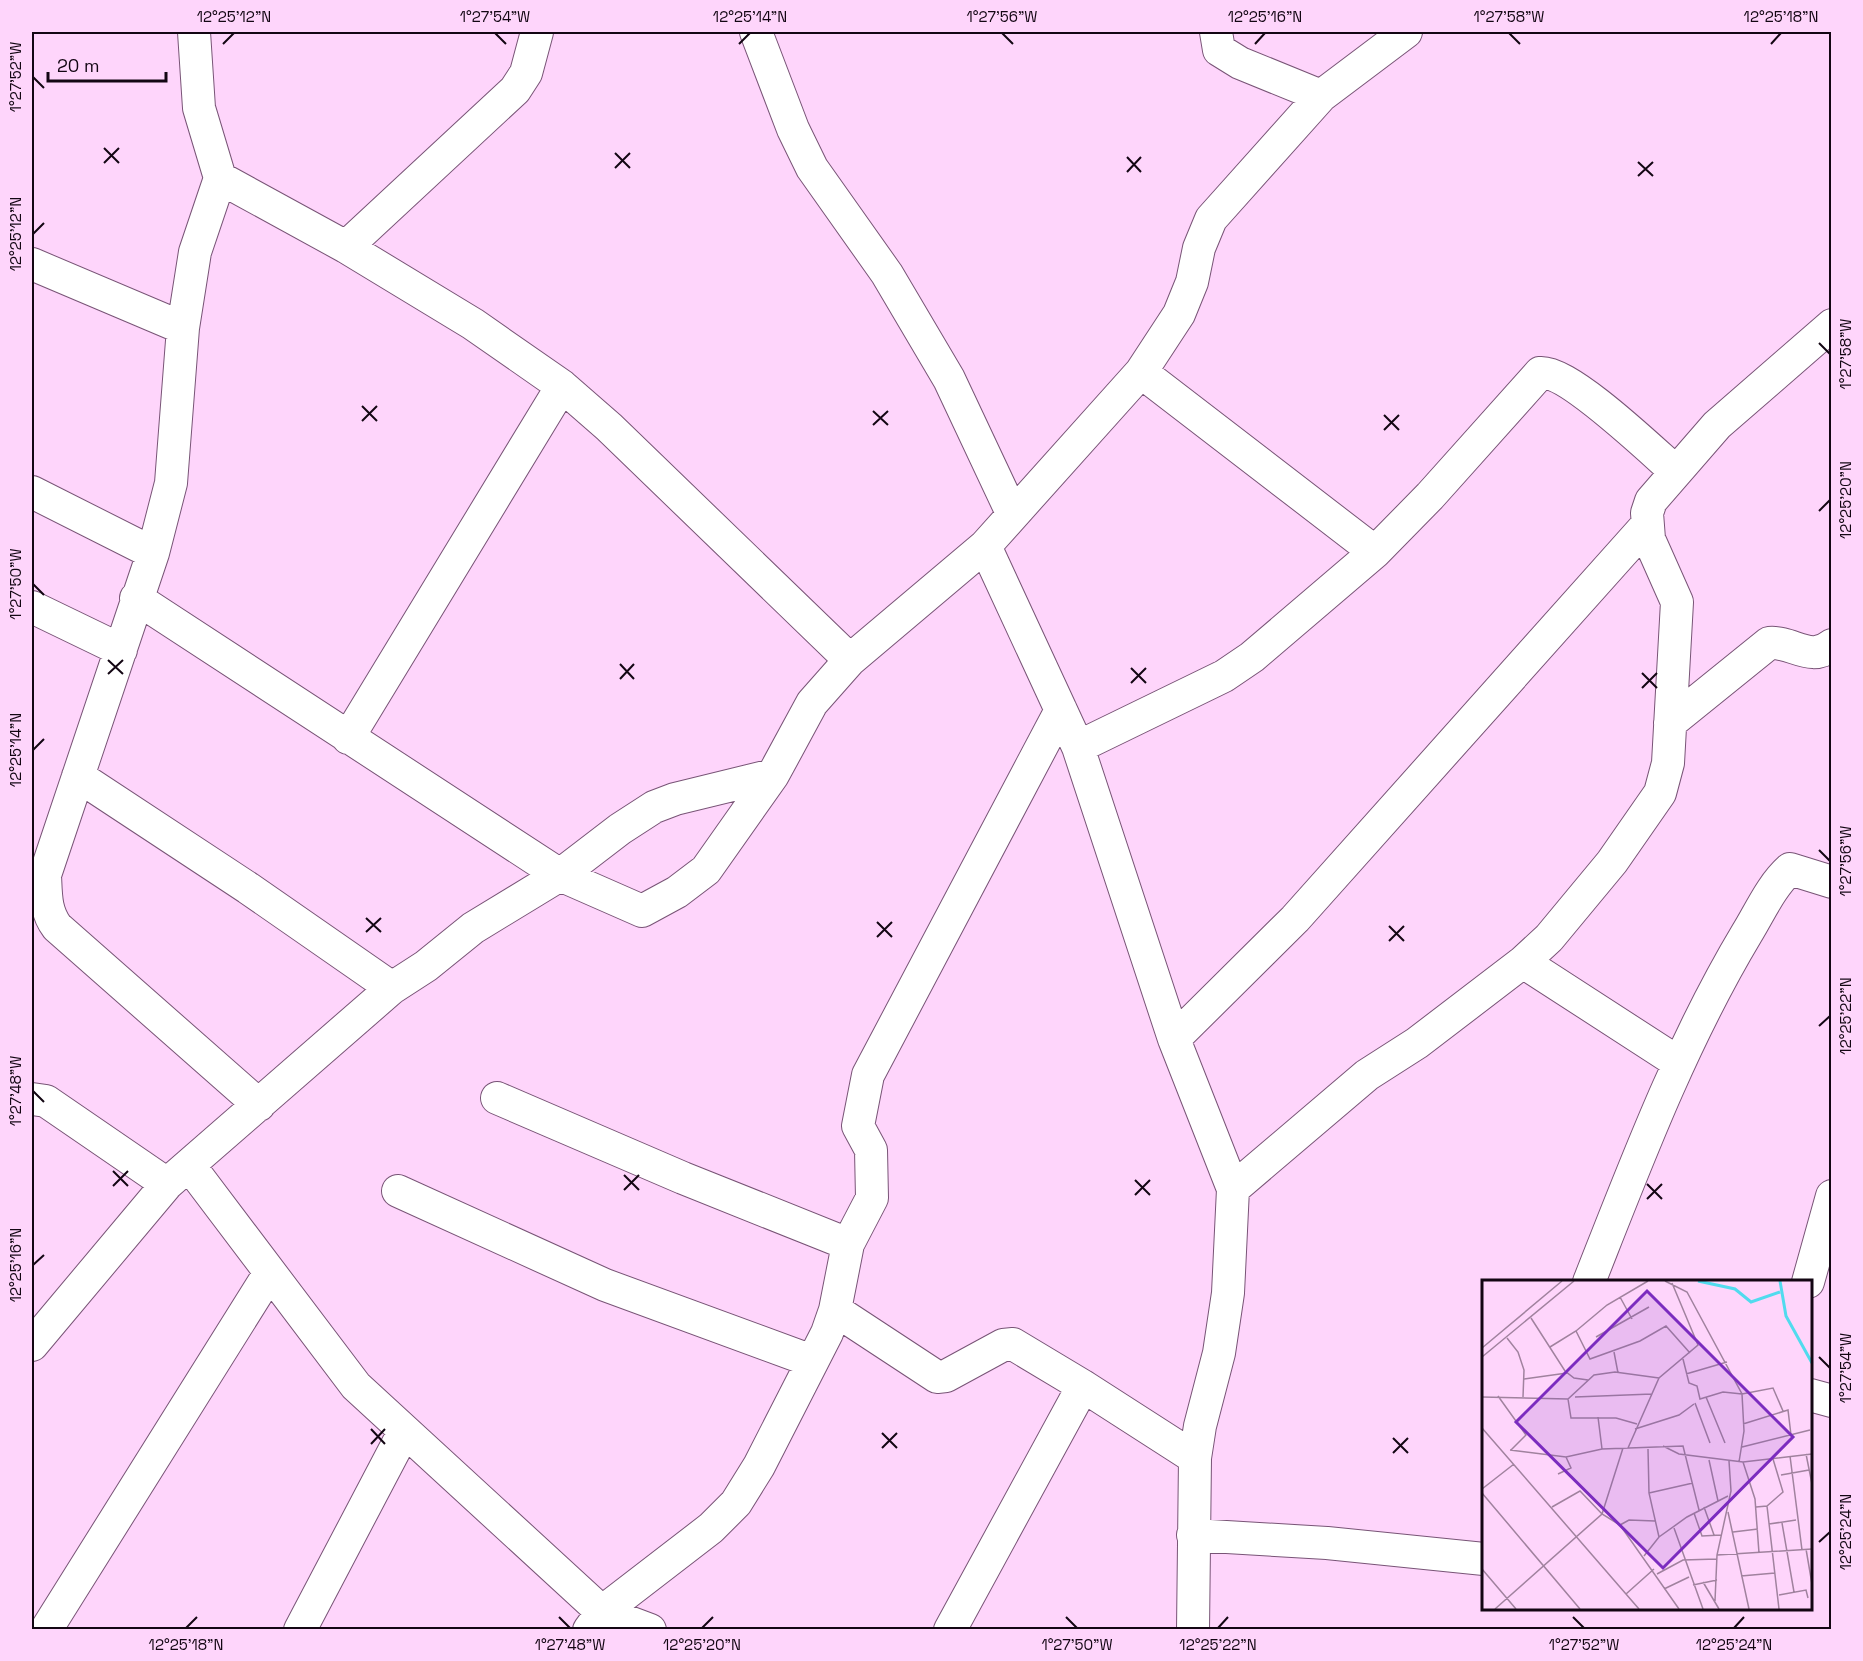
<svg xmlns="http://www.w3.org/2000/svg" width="1863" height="1661" font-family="'Space Grotesk',sans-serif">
	<rect width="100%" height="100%" fill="#fed5fb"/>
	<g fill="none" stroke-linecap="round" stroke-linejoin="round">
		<defs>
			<path id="minor" d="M 194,32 L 199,108 L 220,178 L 195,252 L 183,328 L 171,483 L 153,553 L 45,875 C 46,894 45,911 57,927 L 259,1105
				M 756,32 L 793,129 L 812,168 L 887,274 L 949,379 L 1012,513
				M 1216,32 L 1219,50 L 1240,63 L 1321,96
				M 220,178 L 346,247 L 473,324 L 562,386 L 609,427 L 850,660
				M 346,247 L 515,90 L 526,73 L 537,32
				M 32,264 L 183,328
				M 1141,372 L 1375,552
				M 32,492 L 153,553
				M 985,546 L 1078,747 L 1174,1039 L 1233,1189 L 1228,1293 L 1219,1353 L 1200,1426 L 1195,1458 L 1193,1630
				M 136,598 L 560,875 L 642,911 L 677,892 L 706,870 L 773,775 L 812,703 L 850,660 L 985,546 L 1141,372 L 1179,314 L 1192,282 L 1199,248 L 1211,219 L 1321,96 L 1406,32
				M 32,607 L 121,650
				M 1670,723 L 1769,643 C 1793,641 1810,663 1832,645
				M 348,738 L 562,386
				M 1078,747 L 1224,676 L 1252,657 L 1375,552 L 1430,496 L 1540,373 C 1568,370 1651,450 1675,471
				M 78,776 L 248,888 L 392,988
				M 1523,962 L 1679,1063
				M 1174,1039 L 1295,919 L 1646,526
				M 497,1098 L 683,1178 L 848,1244 L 835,1310
				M 32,1099 L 46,1101 L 167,1184
				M 189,1165 L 356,1386 L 602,1612 L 650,1630
				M 1233,1189 L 1367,1075 L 1417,1043 L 1523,962 L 1549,938 L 1612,862 L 1660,793 L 1668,763 L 1677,602 L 1649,539 L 1647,513 L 1651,501 L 1717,425 L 1832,325
				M 398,1191 L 605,1285 L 812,1361
				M 848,1244 L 872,1198 L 871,1150 L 858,1126 L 868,1075 L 1061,710
				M 1589,1282 C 1636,1163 1681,1043 1747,933 C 1760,912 1771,886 1790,869 L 1832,882
				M 1808,1282 L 1832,1196
				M 32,1345 L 167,1184 L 392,988 L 426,966 L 473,928 L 560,875 L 620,829 L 654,807 L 675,799 L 773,775
				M 1810,1395 L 1832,1401
				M 1193,1535 L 1327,1543 L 1484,1559
				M 46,1630 L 269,1274
				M 300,1630 L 404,1432
				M 589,1630 L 602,1612 L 711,1528 L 736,1503 L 759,1466 L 827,1333 L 835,1310 L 937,1377 L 946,1376 L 1003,1345 L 1013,1344 L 1083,1386 L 1195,1458
				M 950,1630 L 1083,1386"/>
		</defs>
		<use href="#minor" stroke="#785476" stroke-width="34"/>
		<use href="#minor" stroke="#fff" stroke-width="32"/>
	</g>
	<path fill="none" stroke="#130613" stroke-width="2" d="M 495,33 L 506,44M 1002,33 L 1013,44M 1509,33 L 1520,44M 223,44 L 234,33M 739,44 L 750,33M 1255,44 L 1265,33M 1771,44 L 1781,33M 33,77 L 44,88M 104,148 L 119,163M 615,153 L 630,168M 1127,157 L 1141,172M 1638,162 L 1653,176M 104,163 L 119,148M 615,168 L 630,153M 1127,172 L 1141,157M 1638,176 L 1653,162M 33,234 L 44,223M 1819,343 L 1830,354M 362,406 L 377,421M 873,411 L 888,425M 1384,415 L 1399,430M 362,421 L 377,406M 873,425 L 888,411M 1384,430 L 1399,415M 1819,511 L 1830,500M 33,584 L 44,595M 108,660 L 123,674M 620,664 L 634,679M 1131,668 L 1146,683M 1642,673 L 1657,688M 108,674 L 123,660M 620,679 L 634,664M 1131,683 L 1146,668M 1642,688 L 1657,673M 33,750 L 44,739M 1819,850 L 1830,861M 366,918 L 381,932M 877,922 L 892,937M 1389,926 L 1404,941M 366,932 L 381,918M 877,937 L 892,922M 1389,941 L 1404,926M 1819,1026 L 1830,1016M 33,1091 L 44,1102M 113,1171 L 128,1186M 624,1175 L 639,1190M 1135,1180 L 1150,1195M 1647,1184 L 1662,1199M 113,1186 L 128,1171M 624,1190 L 639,1175M 1135,1195 L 1150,1180M 1647,1199 L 1662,1184M 33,1265 L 44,1255M 1819,1357 L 1830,1368M 371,1429 L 385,1444M 882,1433 L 897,1448M 1393,1438 L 1408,1453M 371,1444 L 385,1429M 882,1448 L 897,1433M 1393,1453 L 1408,1438M 1819,1542 L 1830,1532M 559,1617 L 570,1628M 1066,1617 L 1077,1628M 1573,1617 L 1584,1628M 186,1628 L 197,1617M 702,1628 L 713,1617M 1218,1628 L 1228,1617M 1734,1628 L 1744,1617"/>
	<g transform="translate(1482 1280)">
		<rect width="330" height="330" fill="#fed5fb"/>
		<path fill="none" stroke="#51dbee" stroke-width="3" d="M 216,1 L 253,9 L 269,22 L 298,12M 298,1 L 304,36 L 330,83"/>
		<path fill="none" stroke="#a0829e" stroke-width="1.5" d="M 183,1 L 205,12 L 260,114 L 262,151 L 257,182M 138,17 L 150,39M 49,38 L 83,91 L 92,98 L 106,100M 94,51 L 108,79 L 158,61 L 184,46 L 208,73M 114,57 L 167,27M 25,58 L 36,72 L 42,90 L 41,117M 68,67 L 94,51 L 125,25 L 166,1M 0,68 L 80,1M 132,72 L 136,93M 0,77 L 92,1M 201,79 L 207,103 L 215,106 L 218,119 L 241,112 L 260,114 L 291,108 L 301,131M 204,94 L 245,82M 42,99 L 85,93M 16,116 L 44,155 L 29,170M 0,117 L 86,119 L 112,95 L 133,92 L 177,98M 93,117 L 170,114M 224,117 L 243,163M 86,119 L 89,138 L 134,138 L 155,144M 213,123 L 228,163M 116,137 L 120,169M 261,144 L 306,130 L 309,155M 0,148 L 157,329M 153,149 L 197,135 L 212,124M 181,166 L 197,174 L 261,182 L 330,174M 260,167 L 328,150M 146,168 L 177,98 L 216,65 L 190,3M 166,169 L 167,213 L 177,257M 28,170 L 84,177 L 120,169 L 201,166 L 217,230M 324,174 L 330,204M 308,176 L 320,270M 227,180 L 236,221M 261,182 L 273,219 L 277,273M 76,194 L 89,188 L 84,177M 299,195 L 327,190M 0,209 L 32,184M 0,213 L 98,329M 167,213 L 211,203M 285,226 L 297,329M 70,227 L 98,211 L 120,234 L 138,245 L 197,329M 222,227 L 232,255M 274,227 L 285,226 L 301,212 L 291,179M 246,232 L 267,329M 212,233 L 220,256 L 239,255M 300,243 L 312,312M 287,244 L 314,240M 138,245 L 147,240 L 173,241M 192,248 L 221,329M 251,252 L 276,249M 324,269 L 330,304M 235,275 L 330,269M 162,276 L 177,257 L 205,237 L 246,216M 0,289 L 34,329M 175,294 L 201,280 L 235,279M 259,296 L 293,293M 221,302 L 237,329M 211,305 L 235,300M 182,309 L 207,297M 144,314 L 172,289M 297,315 L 324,310 L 326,318M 233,321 L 235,275 L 249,211 L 247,181M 13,329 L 120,234 L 141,168"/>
		<path fill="#7b2cbf" fill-opacity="0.15" stroke="#7b2cbf" stroke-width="3" d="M 165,11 L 311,157 L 181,288 L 34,142 Z"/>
		<rect width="330" height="330" fill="none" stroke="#130613" stroke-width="3"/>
	</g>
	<rect width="1863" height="1661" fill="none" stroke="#fed5fb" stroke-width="66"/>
	<path d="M48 72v9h118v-9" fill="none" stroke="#130613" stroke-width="3"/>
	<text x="57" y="72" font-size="18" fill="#130613" stroke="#fed5fb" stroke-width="4.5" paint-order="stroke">20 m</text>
	<rect x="33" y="33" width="1797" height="1595" fill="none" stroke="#130613" stroke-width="2"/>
	<g font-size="15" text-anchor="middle" fill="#130613">
		<text x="234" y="22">12°25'12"N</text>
		<text x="495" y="22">1°27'54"W</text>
		<text x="750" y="22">12°25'14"N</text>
		<text x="1002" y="22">1°27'56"W</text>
		<text x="1265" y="22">12°25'16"N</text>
		<text x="1509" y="22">1°27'58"W</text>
		<text x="1781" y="22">12°25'18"N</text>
		<text transform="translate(16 77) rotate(-90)" y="5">1°27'52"W</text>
		<text transform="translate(16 234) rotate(-90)" y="5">12°25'12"N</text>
		<text transform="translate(1846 354) rotate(-90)" y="5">1°27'58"W</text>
		<text transform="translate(1846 500) rotate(-90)" y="5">12°25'20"N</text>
		<text transform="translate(16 584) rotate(-90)" y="5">1°27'50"W</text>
		<text transform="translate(16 750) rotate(-90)" y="5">12°25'14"N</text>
		<text transform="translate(1846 861) rotate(-90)" y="5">1°27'56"W</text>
		<text transform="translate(1846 1016) rotate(-90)" y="5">12°25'22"N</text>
		<text transform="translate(16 1091) rotate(-90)" y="5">1°27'48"W</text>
		<text transform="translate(16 1265) rotate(-90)" y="5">12°25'16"N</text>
		<text transform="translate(1846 1368) rotate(-90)" y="5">1°27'54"W</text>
		<text transform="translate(1846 1532) rotate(-90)" y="5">12°25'24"N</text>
		<text x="186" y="1650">12°25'18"N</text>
		<text x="570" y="1650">1°27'48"W</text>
		<text x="702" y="1650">12°25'20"N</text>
		<text x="1077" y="1650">1°27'50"W</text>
		<text x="1218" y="1650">12°25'22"N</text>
		<text x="1584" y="1650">1°27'52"W</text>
		<text x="1734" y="1650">12°25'24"N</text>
	</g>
</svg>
